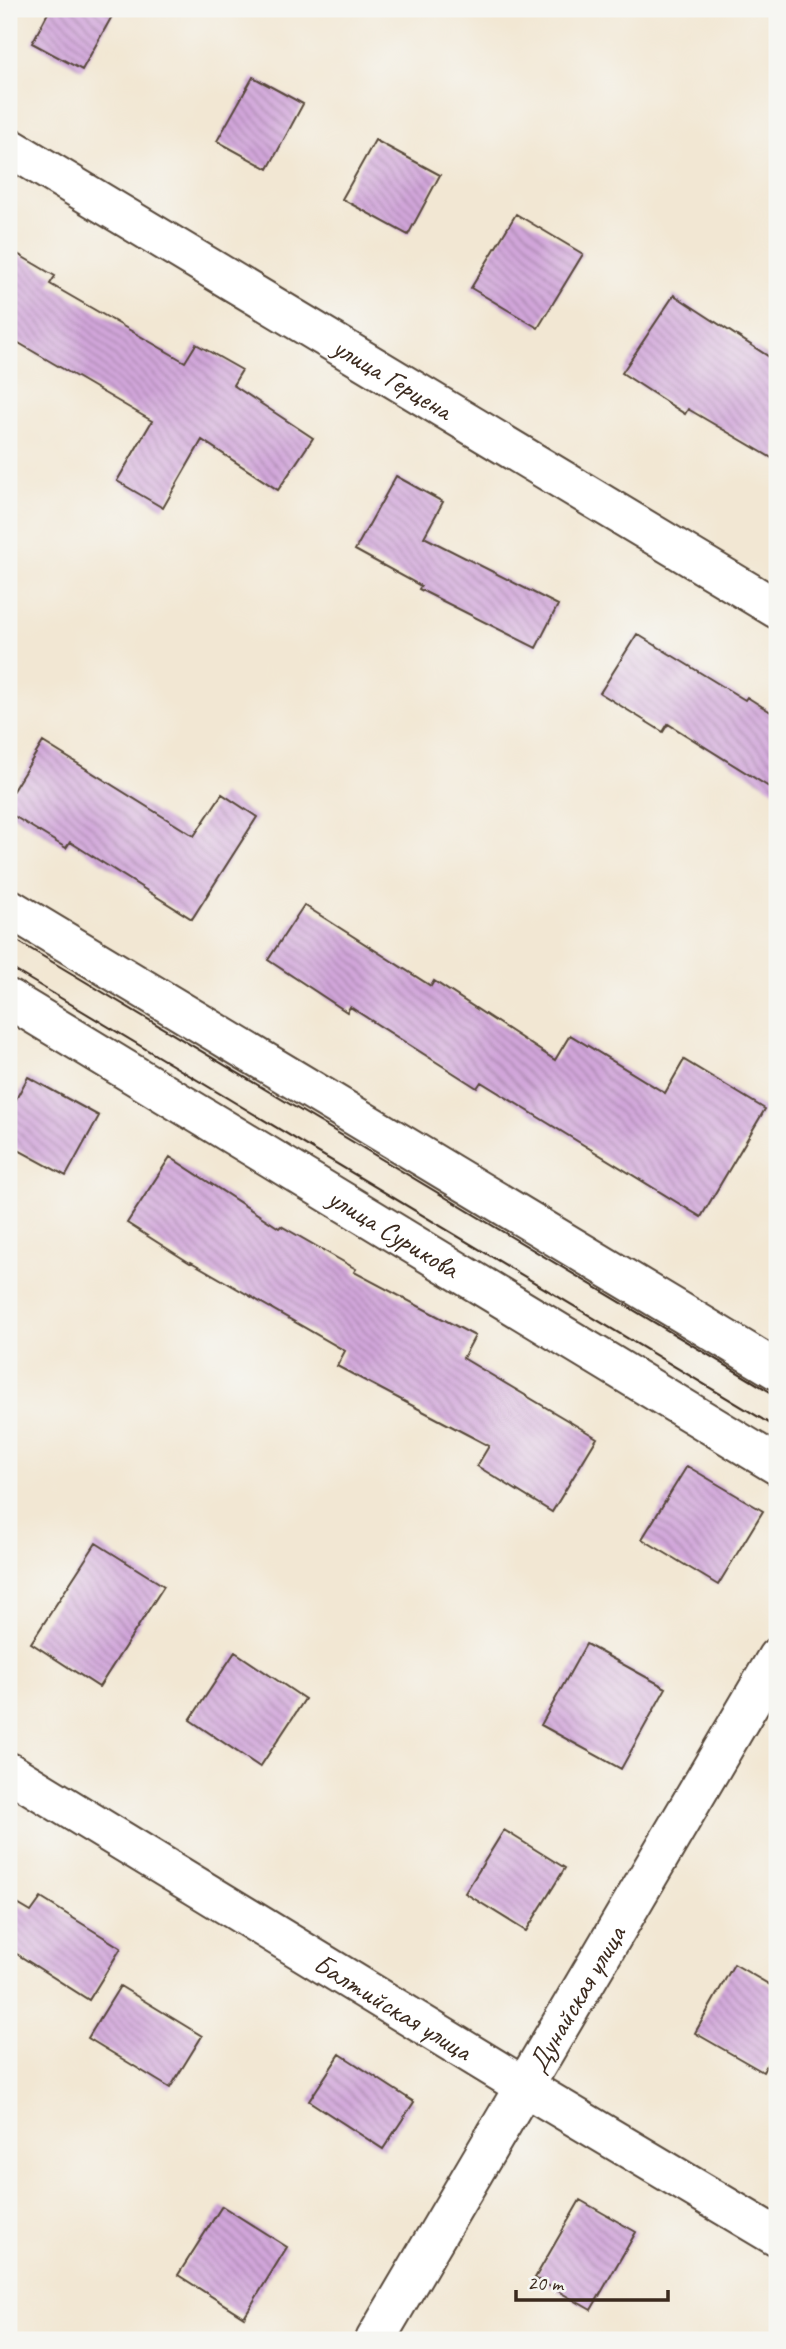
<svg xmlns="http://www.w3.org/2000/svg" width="786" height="2349" font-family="Caveat,sans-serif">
	<defs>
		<pattern id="building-back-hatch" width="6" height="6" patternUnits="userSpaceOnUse" patternTransform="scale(1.75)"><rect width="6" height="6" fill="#d1a6da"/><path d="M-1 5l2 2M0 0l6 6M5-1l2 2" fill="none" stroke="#ab87b0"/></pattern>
	</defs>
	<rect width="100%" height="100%" fill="#f6f6f2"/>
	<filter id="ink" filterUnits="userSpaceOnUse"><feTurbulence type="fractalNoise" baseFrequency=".0143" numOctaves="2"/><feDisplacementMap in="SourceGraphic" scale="14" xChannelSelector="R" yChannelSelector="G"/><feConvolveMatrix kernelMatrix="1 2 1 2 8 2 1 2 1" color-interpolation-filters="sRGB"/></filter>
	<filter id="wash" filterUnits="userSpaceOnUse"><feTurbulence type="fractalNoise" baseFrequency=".00686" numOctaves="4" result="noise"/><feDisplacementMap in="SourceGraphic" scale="28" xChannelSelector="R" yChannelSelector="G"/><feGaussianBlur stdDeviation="1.57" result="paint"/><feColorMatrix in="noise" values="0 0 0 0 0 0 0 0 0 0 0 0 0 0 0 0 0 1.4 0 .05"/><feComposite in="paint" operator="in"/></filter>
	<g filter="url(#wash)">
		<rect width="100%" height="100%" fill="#f2e7d3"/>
		<g id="blocks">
			<path fill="url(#building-back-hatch)" d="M 50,9 L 116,9 L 82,70 L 32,43 Z
				M 253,77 L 303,104 L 268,169 L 217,141 Z
				M 375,140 L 440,175 L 408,235 L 342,199 Z
				M 516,214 L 583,254 L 538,328 L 471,288 Z
				M 9,249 L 55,276 L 50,284 L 185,362 L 196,344 L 242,370 L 233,385 L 313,438 L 278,490 L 202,440 L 163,508 L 117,481 L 152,421 L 17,342 L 9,356 Z
				M 674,295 L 777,362 L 777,461 L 688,409 L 685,414 L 622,373 Z
				M 396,476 L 443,502 L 424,537 L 558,605 L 536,648 L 419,589 L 421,586 L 355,550 Z
				M 637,634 L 745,700 L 747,697 L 777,716 L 777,792 L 668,724 L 663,732 L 600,693 Z
				M 43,742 L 194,836 L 222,794 L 257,817 L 192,919 L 70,842 L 66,848 L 9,813 L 9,797 Z
				M 304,905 L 431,986 L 434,981 L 555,1060 L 570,1035 L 665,1093 L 684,1060 L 765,1109 L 701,1217 L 481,1082 L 477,1088 L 350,1007 L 347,1012 L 268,960 Z
				M 28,1077 L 99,1116 L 66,1176 L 9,1145 L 9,1112 Z
				M 170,1157 L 279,1228 L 281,1226 L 356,1269 L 354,1272 L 475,1336 L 463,1358 L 597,1438 L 552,1512 L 477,1466 L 489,1446 L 337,1366 L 345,1351 L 191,1262 L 190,1263 L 127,1223 Z
				M 687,1466 L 763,1511 L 718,1585 L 642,1539 Z
				M 96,1543 L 164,1586 L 99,1687 L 31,1643 Z
				M 586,1644 L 666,1688 L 621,1769 L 541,1725 Z
				M 235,1652 L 305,1699 L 260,1767 L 190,1720 Z
				M 504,1830 L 565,1868 L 526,1931 L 465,1893 Z
				M 41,1898 L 121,1948 L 89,2000 L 9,1949 L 9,1899 L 31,1912 Z
				M 734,1964 L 777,1989 L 777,2047 L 763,2072 L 695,2033 Z
				M 120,1986 L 202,2036 L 170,2088 L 88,2038 Z
				M 340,2054 L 414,2102 L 383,2149 L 309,2101 Z
				M 580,2200 L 636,2232 L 591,2310 L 535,2278 Z
				M 222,2206 L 287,2247 L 244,2317 L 178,2275 Z"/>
		</g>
	</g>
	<g filter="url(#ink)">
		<use href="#blocks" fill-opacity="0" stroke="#564639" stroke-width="2"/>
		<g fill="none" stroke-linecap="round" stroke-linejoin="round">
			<defs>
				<g id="minor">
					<path id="s1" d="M 9,147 L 777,609"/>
					<path d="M 9,908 L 777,1370"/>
					<path id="s2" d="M 9,999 L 777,1465"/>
					<path id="s3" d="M 9,1772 L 525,2087 L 777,2237"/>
				</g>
				<g id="tertiary">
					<path id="s4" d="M 375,2340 L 777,1657"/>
				</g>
			</defs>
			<use href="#minor" stroke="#564639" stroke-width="42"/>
			<use href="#tertiary" stroke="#564639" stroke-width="42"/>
			<use href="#minor" stroke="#fff" stroke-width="38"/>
			<use href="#tertiary" stroke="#fff" stroke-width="38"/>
			<path stroke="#3b2a1e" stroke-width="2" d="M 9,936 L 777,1396
				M 9,967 L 777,1428"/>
		</g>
	</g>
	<g text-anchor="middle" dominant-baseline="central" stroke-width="6" stroke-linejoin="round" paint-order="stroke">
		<g font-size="28" fill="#3b2a1e" stroke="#f6f6f2">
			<text stroke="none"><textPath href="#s1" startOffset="448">улица Герцена</textPath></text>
			<text stroke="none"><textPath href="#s2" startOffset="450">улица Сурикова</textPath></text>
			<text stroke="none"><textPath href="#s4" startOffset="396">Дунайская улица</textPath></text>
			<text stroke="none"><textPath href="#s3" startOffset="450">Балтийская улица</textPath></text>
		</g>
	</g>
	<rect width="786" height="2349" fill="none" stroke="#f6f6f2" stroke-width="35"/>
	<path d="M516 2290v10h152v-10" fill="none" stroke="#3b2a1e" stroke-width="3.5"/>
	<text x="527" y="2290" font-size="21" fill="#3b2a1e" stroke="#f6f6f2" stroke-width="5" paint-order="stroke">20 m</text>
</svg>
